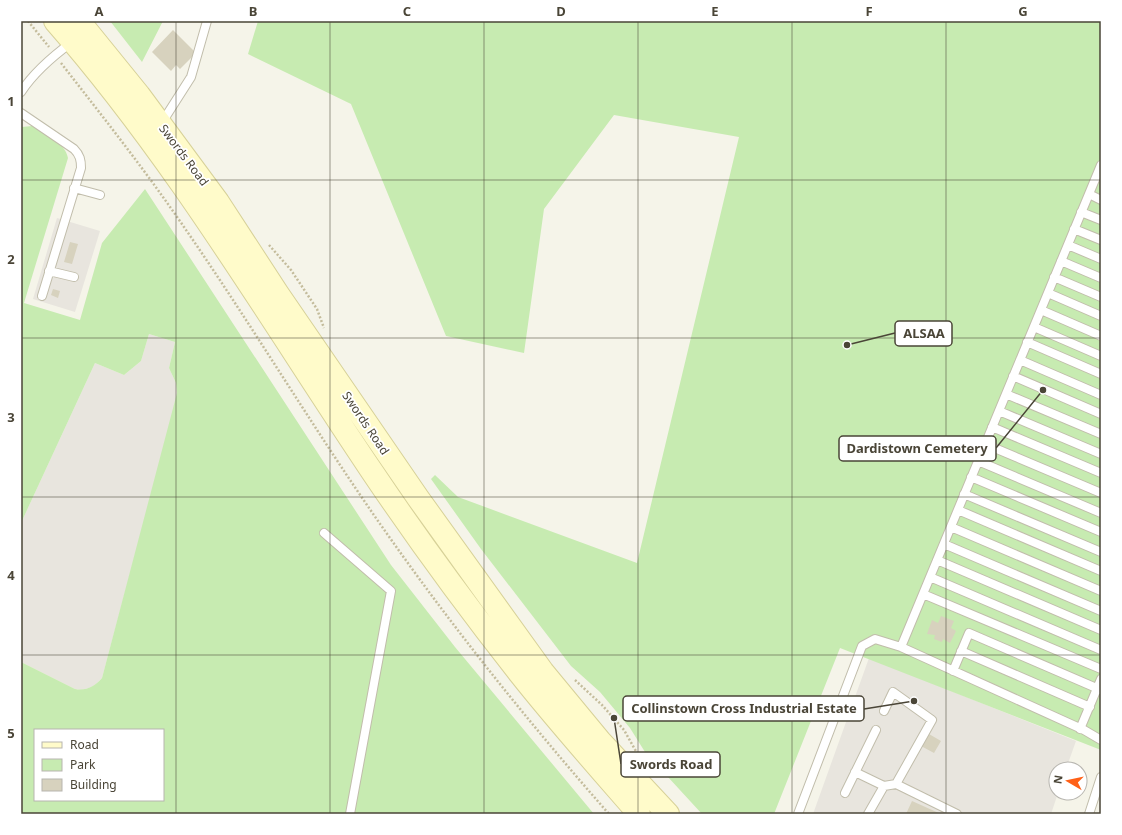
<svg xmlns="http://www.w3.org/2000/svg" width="1122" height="835" font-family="'Noto Sans',sans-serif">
	<rect width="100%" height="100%" fill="#f5f4e9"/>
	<path fill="#e8e5de" d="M 57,218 L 100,231 L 75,312 L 33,299 Z
		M 149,334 L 175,342 L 169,368 L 176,383 L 177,393 L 176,402 L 102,678 L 95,685 L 89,688 L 81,690 L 75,689 L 21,662 L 21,523 L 95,363 L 124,375 L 141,361 Z
		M 869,658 L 1076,741 L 1066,769 L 1056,769 L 1056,793 L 1058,793 L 1051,814 L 813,814 Z"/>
	<path fill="#c7ebb1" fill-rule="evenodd" d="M 110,21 L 163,21 L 142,62 Z
		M 258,21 L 1101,21 L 1101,750 L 840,648 L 774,814 L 702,814 L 645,752 L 630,728 L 600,692 L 571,666 L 481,549 L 431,479 L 435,475 L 458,497 L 637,563 L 739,137 L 614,115 L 544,209 L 524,353 L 446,336 L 351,104 L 248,54 Z
		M 32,126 C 45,134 65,142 68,158 L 24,303 L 80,320 L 102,243 L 145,189 L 391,565 L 455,647 L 594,814 L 21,814 L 21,662 L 75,689 C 86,691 94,687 102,678 L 177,393 L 176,383 L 169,368 L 175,342 L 149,334 L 141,361 L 124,375 L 95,363 L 21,523 L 21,129 L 22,127 ZM 35,730 L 163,730 L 163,800 L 35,800 Z"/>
	<path fill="#d7d2be" d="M 173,30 L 196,53 L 180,69 L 176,65 L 171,71 L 152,52 Z
		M 70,242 L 78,244 L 72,264 L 64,262 Z
		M 53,289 L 60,291 L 58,298 L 51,295 Z
		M 941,616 L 954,621 L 951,628 L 956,631 L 950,643 L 943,639 L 942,642 L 934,639 L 935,635 L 927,634 L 932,620 L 938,623 Z
		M 929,734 L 941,741 L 934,753 L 921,746 Z
		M 912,801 L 941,814 L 906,814 Z"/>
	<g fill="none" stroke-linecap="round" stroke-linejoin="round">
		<defs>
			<path id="service" d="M 21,92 C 34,72 53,56 72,42
				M 21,113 L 74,149 C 80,155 81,160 81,168 L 42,296
				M 161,124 L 191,77 L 207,21
				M 74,188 L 100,195
				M 1089,194 L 1101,200
				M 1081,212 L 1101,220
				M 1074,229 L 1101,240
				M 1068,245 L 1101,259
				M 1061,261 L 1101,278
				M 49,271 L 74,277
				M 1054,277 L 1101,297
				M 1048,293 L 1101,316
				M 1041,310 L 1101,336
				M 1034,327 L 1101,356
				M 1027,342 L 1101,374
				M 1020,360 L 1101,395
				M 1013,376 L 1101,414
				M 1006,394 L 1101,434
				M 999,411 L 1101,454
				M 992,427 L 1101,473
				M 985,444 L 1101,493
				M 978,461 L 1101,513
				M 971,477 L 1101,532
				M 964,494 L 1101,552
				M 958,510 L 1101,571
				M 951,527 L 1101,591
				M 324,533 L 391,591 L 350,814
				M 944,544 L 1101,611
				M 937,560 L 1101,630
				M 930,577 L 1101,650
				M 923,594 L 1101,669
				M 901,647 L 1101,165
				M 961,651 L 1090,707
				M 953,671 L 969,633 L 1101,690
				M 884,711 L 893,692 L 932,720 L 896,784
				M 1080,729 L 1101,679
				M 855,772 L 884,786
				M 845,793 L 876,730
				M 798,814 L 862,646 L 875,639 L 901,647 L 1084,730 L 1101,740
				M 868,814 L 884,786 L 896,784 L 957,814
				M 1089,814 L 1101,777"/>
			<path id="secondary" d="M 55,21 C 176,159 269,318 371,470 C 418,540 468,608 520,674 C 558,722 599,768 639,814
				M 79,21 L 139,95 L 218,202 L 278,294 L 418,498 L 543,672 L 600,741 L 668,814"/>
		</defs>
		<use href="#service" stroke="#c1bdab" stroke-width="10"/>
		<use href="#secondary" stroke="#d7d198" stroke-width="24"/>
		<path stroke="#c4bc9c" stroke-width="2.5" stroke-dasharray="2 2" stroke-linecap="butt" d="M 28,21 L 49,47
			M 61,63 C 103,117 145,170 184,227 C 247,318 304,413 367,505 C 441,613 523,716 609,814
			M 269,245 L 291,270 L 317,309 L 324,328
			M 575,680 L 602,705 L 624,730 L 637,753"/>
		<use href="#service" stroke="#fff" stroke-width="8"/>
		<use href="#secondary" stroke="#fffbca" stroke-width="22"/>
	</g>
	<path fill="none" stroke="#4a4537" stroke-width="1" stroke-opacity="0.55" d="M 176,21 L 176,814M 330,21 L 330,814M 484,21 L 484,814M 638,21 L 638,814M 792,21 L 792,814M 946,21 L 946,814M 21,180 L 1101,180M 21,338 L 1101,338M 21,497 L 1101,497M 21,655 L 1101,655"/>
	<g text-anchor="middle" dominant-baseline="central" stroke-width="3.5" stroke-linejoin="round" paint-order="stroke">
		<g font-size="12" fill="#4a4537" stroke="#fff">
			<text transform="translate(184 155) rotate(53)">Swords Road</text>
			<text transform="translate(366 423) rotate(56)">Swords Road</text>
		</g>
	</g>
	<path fill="none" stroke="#4a4537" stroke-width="1.5" d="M847 345L895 333M1043 390L996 448M914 701L864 709M614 718L621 764"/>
	<g fill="#4a4537" stroke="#fff" stroke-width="1.5">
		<circle cx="847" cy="345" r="4"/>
		<circle cx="1043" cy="390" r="4"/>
		<circle cx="914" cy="701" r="4"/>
		<circle cx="614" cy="718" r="4"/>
	</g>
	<g fill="#fff" stroke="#4a4537" stroke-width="1.5">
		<rect x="895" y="321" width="57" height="25" rx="4"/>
		<rect x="839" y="436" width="157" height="25" rx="4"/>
		<rect x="623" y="696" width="241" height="25" rx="4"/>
		<rect x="621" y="752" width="99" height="25" rx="4"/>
	</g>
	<g font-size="13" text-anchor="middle" font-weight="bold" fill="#4a4537">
		<text x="924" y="338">ALSAA</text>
		<text x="917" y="453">Dardistown Cemetery</text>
		<text x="744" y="713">Collinstown Cross Industrial Estate</text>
		<text x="671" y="769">Swords Road</text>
	</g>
	<rect width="1122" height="835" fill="none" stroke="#ffffff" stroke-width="44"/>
	<rect x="34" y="729" width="130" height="72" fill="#ffffff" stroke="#b7b5af"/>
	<rect x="42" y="742" width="20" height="6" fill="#fffbca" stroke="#b7b5af"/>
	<text x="70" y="749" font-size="12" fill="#4a4537">Road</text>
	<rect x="42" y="759" width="20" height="12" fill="#c7ebb1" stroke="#b7b5af"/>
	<text x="70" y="769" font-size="12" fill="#4a4537">Park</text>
	<rect x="42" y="779" width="20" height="12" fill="#d7d2be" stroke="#b7b5af"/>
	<text x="70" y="789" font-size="12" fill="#4a4537">Building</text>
	<g transform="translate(1068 781) rotate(279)"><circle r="19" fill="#ffffff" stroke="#b7b5af"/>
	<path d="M0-3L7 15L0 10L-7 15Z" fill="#ff6017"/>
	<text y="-6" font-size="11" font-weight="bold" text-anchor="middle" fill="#4a4537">N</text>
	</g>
	<rect x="22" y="22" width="1078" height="791" fill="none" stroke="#4a4537" stroke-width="1.5"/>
	<g font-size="13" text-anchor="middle" font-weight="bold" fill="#4a4537">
		<text x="99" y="16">A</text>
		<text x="253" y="16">B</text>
		<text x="407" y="16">C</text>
		<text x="561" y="16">D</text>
		<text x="715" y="16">E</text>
		<text x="869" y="16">F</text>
		<text x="1023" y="16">G</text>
		<text x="11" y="106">1</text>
		<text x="11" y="264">2</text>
		<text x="11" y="422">3</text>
		<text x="11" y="580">4</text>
		<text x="11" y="738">5</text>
	</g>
</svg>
